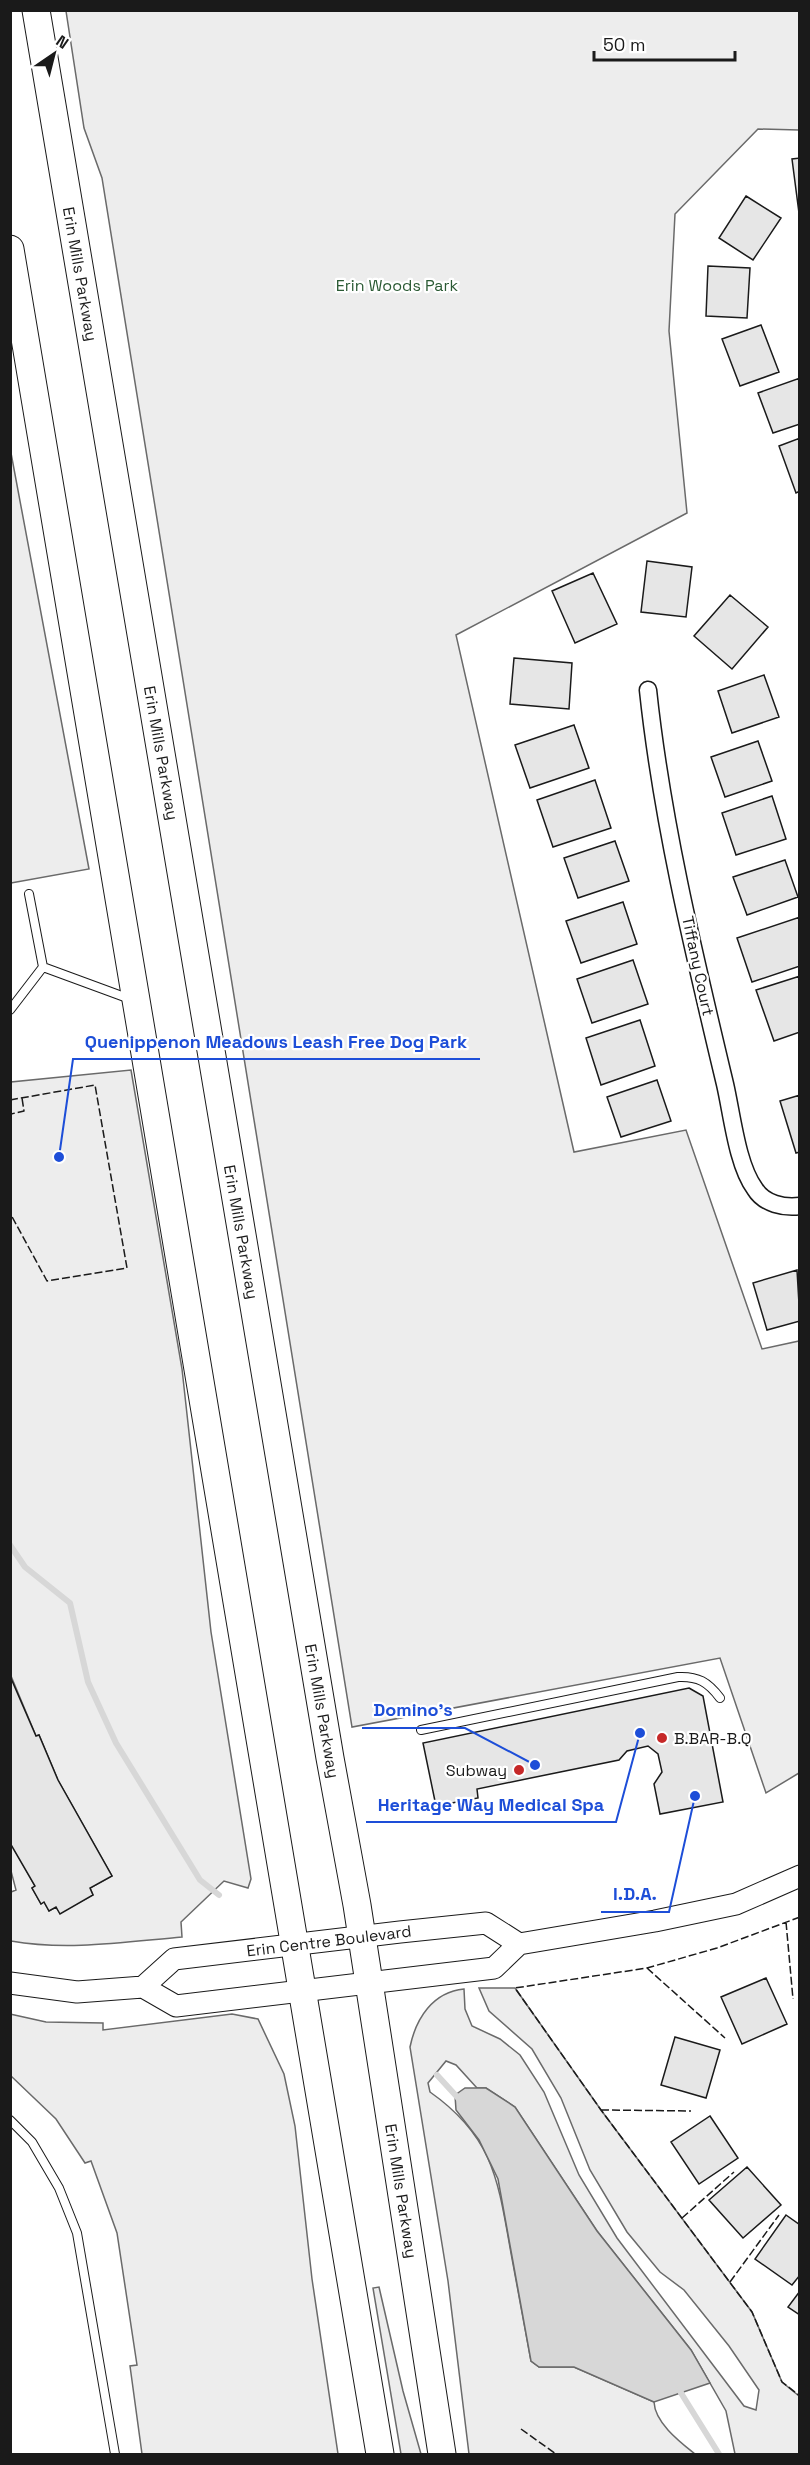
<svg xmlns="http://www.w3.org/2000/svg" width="810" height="2465" font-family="'Space Grotesk',sans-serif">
	<rect width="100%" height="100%" fill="#fff"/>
	<path fill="#ededed" stroke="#6a6a6a" stroke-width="1.5" d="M 66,11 L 799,11 L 799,130 L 758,129 L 675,214 L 669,331 L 687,513 L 456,635 L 574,1152 L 686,1130 L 762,1349 L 799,1341 L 799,1773 L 766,1793 L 720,1658 L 352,1727 L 102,178 L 84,128 Z
		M 11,453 L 89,869 L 11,883 L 10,883 Z
		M 131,1070 L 182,1369 L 211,1632 L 251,1879 L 248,1888 L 224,1881 L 181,1922 L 182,1937 C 125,1942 67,1951 11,1941 L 11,1892 L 16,1890 L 11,1871 L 11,1843 L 35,1886 L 32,1888 L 41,1904 L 44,1902 L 49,1911 L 56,1907 L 60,1913 L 93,1895 L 90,1888 L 112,1876 L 58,1780 L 39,1735 L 36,1736 L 11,1676 L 11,1082 Z
		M 479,1988 L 515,1988 L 601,2110 L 752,2312 L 782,2382 L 799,2396 L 799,2454 L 735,2454 L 726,2411 L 691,2350 L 597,2231 L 515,2107 L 486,2088 L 477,2088 L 456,2065 L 446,2061 L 428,2083 L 430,2092 C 494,2137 498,2181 511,2253 C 518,2289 524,2325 531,2361 L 539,2367 L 574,2367 L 654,2402 C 655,2423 680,2442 695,2454 L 469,2454 L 448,2281 L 410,2047 C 416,2018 433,1992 464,1989 L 465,2009 L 472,2026 L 500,2039 L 520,2055 L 544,2092 L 579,2175 L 617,2238 L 744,2406 L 756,2410 L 759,2390 L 729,2346 L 684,2290 L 660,2272 L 627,2232 L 590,2170 L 561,2098 L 532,2049 L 489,2011 Z
		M 10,2014 L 46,2022 L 103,2023 L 103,2030 L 232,2014 L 258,2019 L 284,2074 L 295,2126 L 312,2279 L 338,2454 L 142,2454 L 130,2366 L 137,2365 L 117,2233 L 91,2161 L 85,2163 L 56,2119 L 11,2076 Z
		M 379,2287 L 403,2391 L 421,2454 L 401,2454 L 373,2288 Z"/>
	<path fill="#d7d7d7" stroke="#6a6a6a" stroke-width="1.5" d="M 465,2088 L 486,2088 L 515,2107 L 597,2231 L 691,2350 L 710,2383 L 654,2402 L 574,2367 L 539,2367 L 531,2361 L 498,2179 L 479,2140 L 456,2110 L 455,2095 Z"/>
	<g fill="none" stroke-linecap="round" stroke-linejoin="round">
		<path stroke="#d7d7d7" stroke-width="6" d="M 10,1545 L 25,1567 L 70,1603 L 88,1682 L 116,1743 L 200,1880 L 219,1895
			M 437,2075 L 459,2099
			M 680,2386 L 681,2393 L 719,2454"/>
	</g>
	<path fill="#e6e6e6" stroke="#1a1a1a" stroke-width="1.5" d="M 800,158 L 800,213 L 799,213 L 792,159 Z
		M 746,196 L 781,218 L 753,260 L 719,238 Z
		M 708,266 L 750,268 L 747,318 L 706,316 Z
		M 761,325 L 779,372 L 740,386 L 722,339 Z
		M 800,378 L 800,424 L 773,433 L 758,393 Z
		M 800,438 L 800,491 L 796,493 L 779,446 Z
		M 647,561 L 692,567 L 686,617 L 641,612 Z
		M 593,573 L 617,624 L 575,643 L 552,591 Z
		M 730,595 L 768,627 L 732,669 L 694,636 Z
		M 514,658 L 572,663 L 569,709 L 510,704 Z
		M 764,675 L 779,717 L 732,733 L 718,691 Z
		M 574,725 L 589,768 L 530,788 L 515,745 Z
		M 758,741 L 772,781 L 725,797 L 711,757 Z
		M 595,780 L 611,828 L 553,847 L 537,800 Z
		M 772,796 L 786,839 L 736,855 L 722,813 Z
		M 615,841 L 629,881 L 578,898 L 564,858 Z
		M 785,860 L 798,897 L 747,915 L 733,877 Z
		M 623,902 L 637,944 L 581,963 L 566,921 Z
		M 800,917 L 800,966 L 752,982 L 737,938 Z
		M 633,960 L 648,1004 L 592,1023 L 577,979 Z
		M 800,976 L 800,1032 L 774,1041 L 756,990 Z
		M 640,1020 L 655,1066 L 601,1085 L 586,1038 Z
		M 657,1080 L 671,1121 L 621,1137 L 607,1097 Z
		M 800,1095 L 800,1152 L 796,1153 L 780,1101 Z
		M 797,1270 L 800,1321 L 767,1330 L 753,1283 Z
		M 10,1676 L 36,1736 L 39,1735 L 58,1780 L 112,1876 L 90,1888 L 93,1895 L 60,1914 L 56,1907 L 49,1911 L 44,1902 L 41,1904 L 32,1888 L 35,1886 L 10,1843 Z
		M 689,1688 L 703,1696 L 723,1802 L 660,1814 L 654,1784 L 662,1772 L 658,1754 L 648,1746 L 627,1751 L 619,1760 L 477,1789 L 478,1798 L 436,1806 L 423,1743 Z
		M 766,1978 L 787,2024 L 742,2044 L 721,1997 Z
		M 675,2037 L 720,2050 L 706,2098 L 661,2085 Z
		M 710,2116 L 738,2158 L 699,2184 L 671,2142 Z
		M 747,2167 L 781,2205 L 743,2238 L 709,2200 Z
		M 786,2215 L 800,2225 L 800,2275 L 792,2285 L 755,2259 Z
		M 800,2291 L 800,2315 L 788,2307 Z"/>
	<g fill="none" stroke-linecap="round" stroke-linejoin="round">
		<defs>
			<path id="service" d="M 29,894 L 43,967 L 130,999
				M 10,1010 L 43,967
				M 421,1730 L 678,1677 C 698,1676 708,1682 720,1698
				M 10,2120 L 32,2142 L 59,2188 L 77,2233 L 115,2454"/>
			<path id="minor" d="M 648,690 C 662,822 694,954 725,1084 C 732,1114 737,1165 755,1189 C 764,1204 784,1208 800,1206"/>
			<path id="tertiary" d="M 10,1983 L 77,1992 L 143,1987 L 176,2006 L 494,1968 L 519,1944 L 655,1921 L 736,1904 L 800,1876
				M 143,1987 L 174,1959 L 400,1932 L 486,1923 L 519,1944"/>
			<path id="primary" d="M 36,10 L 330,1758 L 357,1905 L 442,2454
				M 10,249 L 380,2454"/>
		</defs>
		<use href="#service" stroke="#1a1a1a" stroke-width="10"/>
		<use href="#minor" stroke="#1a1a1a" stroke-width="19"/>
		<use href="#tertiary" stroke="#1a1a1a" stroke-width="23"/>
		<use href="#primary" stroke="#1a1a1a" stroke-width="29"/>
		<use href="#service" stroke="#fff" stroke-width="8"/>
		<use href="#minor" stroke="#fff" stroke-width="16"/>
		<use href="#tertiary" stroke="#fff" stroke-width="21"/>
		<use href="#primary" stroke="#fff" stroke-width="27"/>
		<path stroke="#1a1a1a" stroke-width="1.5" stroke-dasharray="8 3" stroke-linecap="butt" d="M 10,1100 L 95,1085 L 127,1268 L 47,1281 L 10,1213
			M 10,1110 L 11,1114 L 24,1111 L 22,1098
			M 800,1917 L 717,1948 L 647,1968 L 515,1988 L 601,2110 L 752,2312 L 782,2382 L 800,2396
			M 786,1922 L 793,1999
			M 647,1968 L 725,2038
			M 601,2110 L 691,2111
			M 682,2218 L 734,2172
			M 730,2282 L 779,2215
			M 521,2429 L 556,2454"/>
	</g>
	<g fill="#c62828" stroke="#fff" stroke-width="2">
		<circle cx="662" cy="1738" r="6"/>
		<circle cx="519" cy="1770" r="6"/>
	</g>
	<g text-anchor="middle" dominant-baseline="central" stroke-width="4.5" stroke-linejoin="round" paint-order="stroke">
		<g font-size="16" fill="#1a1a1a" stroke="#fff">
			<text transform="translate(80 274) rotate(80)">Erin Mills Parkway</text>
			<text transform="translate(161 753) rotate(80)">Erin Mills Parkway</text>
			<text transform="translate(698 966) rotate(78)">Tiffany Court</text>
			<text transform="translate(241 1232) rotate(80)">Erin Mills Parkway</text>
			<text transform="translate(322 1711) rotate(80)">Erin Mills Parkway</text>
			<text transform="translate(329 1941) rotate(-7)">Erin Centre Boulevard</text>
			<text transform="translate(401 2191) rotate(81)">Erin Mills Parkway</text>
		</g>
		<g font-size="16" fill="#2b5a34" stroke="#fff">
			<text x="397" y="285">Erin Woods Park</text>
		</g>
		<g font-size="16" fill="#1a1a1a" stroke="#fff" text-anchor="start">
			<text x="674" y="1738">B.BAR-B.Q</text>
			<text x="507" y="1770" text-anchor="end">Subway</text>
		</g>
	</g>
	<path fill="none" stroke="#1d4ed8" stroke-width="2" d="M59 1157L73 1059H480M535 1765L465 1728H362M640 1733L616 1822H366M695 1796L669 1912H601"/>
	<g fill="#1d4ed8" stroke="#fff" stroke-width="2">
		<circle cx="59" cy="1157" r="6"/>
		<circle cx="535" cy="1765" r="6"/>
		<circle cx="640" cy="1733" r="6"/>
		<circle cx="695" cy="1796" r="6"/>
	</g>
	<g font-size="18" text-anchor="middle" font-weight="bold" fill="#1d4ed8" stroke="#fff" stroke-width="4.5" stroke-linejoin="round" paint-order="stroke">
		<text x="276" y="1048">Quenippenon Meadows Leash Free Dog Park</text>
		<text x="413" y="1716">Domino's</text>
		<text x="491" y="1811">Heritage Way Medical Spa</text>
		<text x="635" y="1900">I.D.A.</text>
	</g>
	<rect width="810" height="2465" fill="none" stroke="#1a1a1a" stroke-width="24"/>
	<g transform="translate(54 54) rotate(35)" stroke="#ffffff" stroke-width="4.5" paint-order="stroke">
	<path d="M0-4.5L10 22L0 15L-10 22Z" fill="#1a1a1a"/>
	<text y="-9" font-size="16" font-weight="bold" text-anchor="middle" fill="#1a1a1a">N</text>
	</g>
	<path d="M594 51v9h141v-9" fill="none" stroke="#1a1a1a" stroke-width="3"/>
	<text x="603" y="51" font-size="18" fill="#1a1a1a" stroke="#ffffff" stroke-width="4.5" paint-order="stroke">50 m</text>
</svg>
